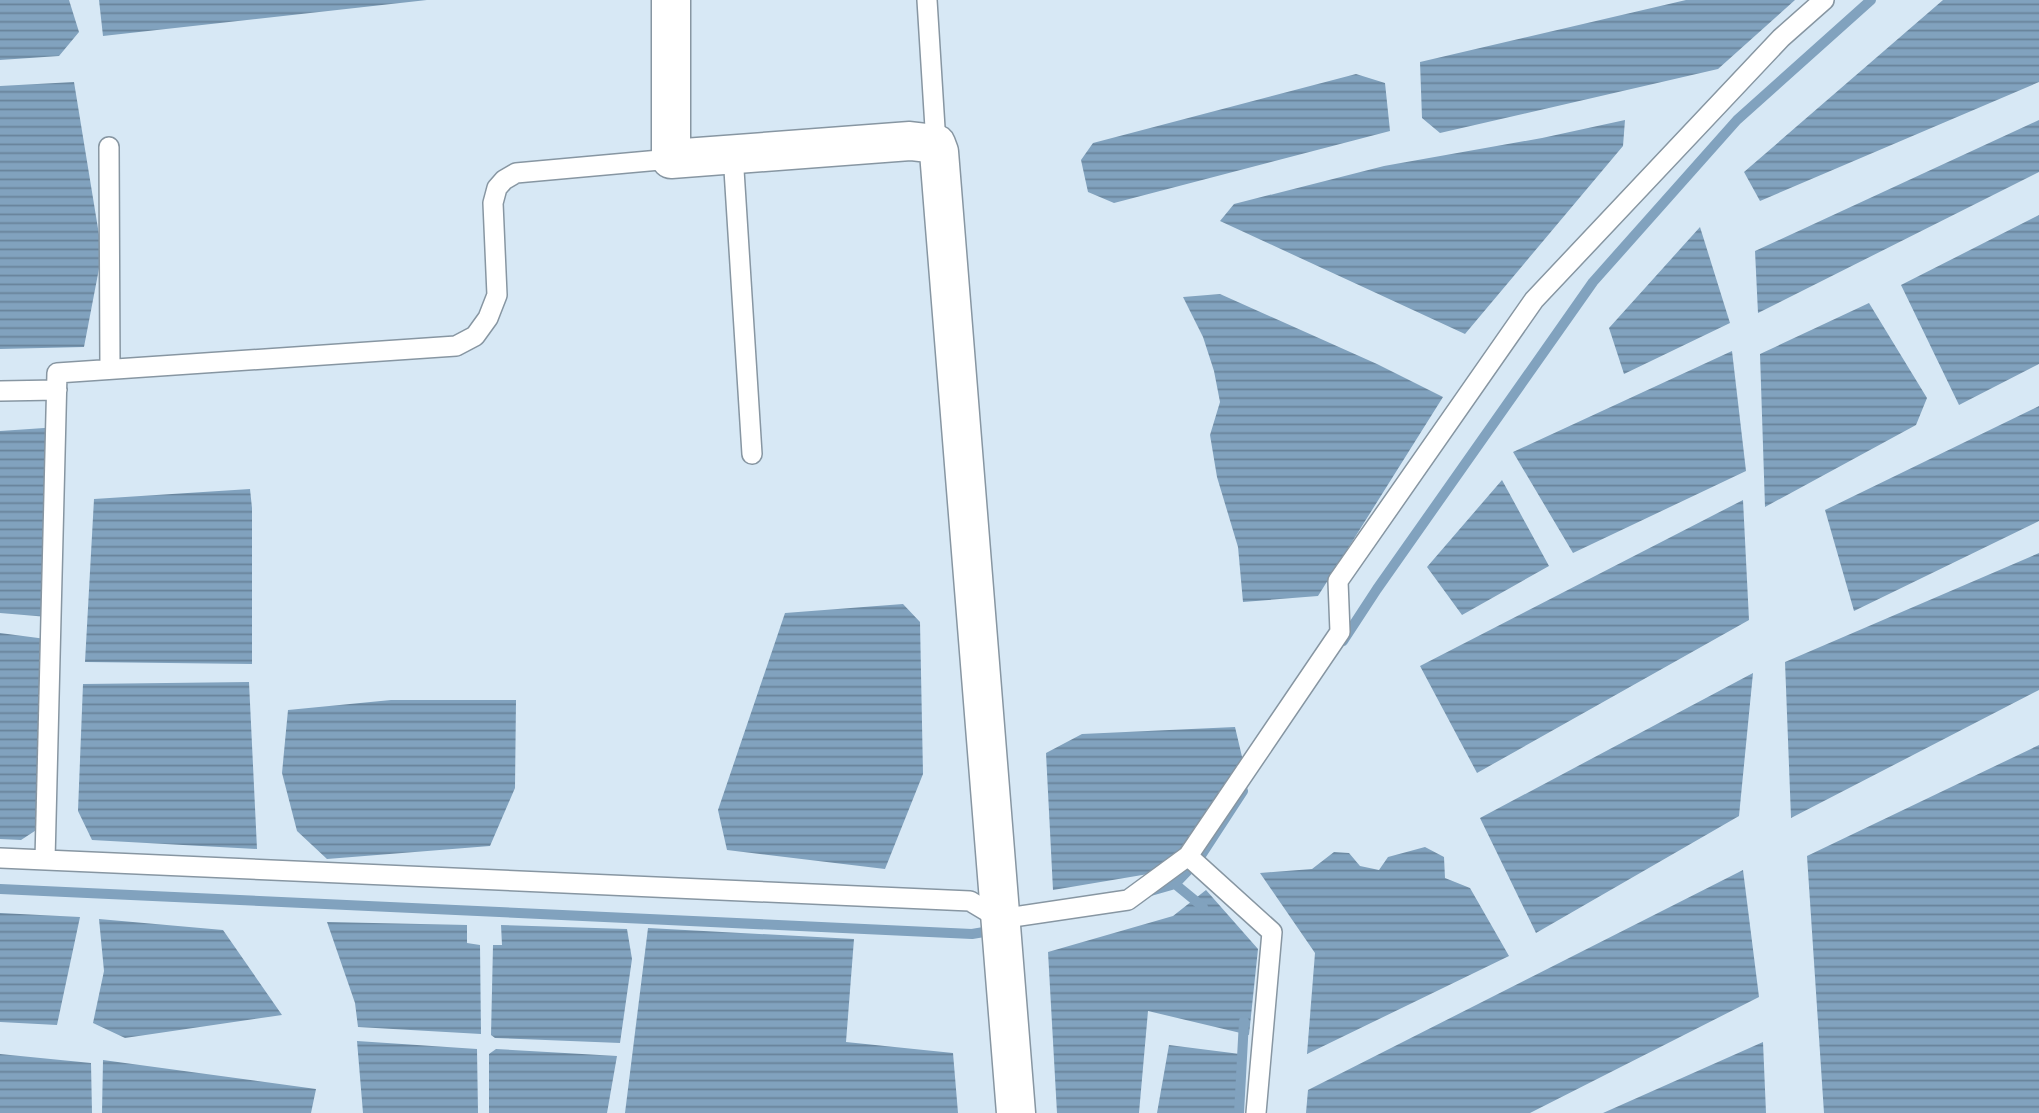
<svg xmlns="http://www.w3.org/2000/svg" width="2039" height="1113" font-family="'Libre Baskerville',serif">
	<defs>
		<pattern id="water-rules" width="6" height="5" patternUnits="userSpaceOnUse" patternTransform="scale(1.75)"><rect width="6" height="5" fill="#81a2be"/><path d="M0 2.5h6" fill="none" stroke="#68839a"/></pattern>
	</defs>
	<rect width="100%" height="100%" fill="#d7e8f5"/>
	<path fill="url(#water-rules)" d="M 0,0 L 69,0 L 79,32 L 59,56 L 0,60 Z
		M 99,0 L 427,0 L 103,36 Z
		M 1686,0 L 1795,0 L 1718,69 L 1440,133 L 1422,118 L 1420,62 Z
		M 1943,0 L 2039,0 L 2039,82 L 1760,201 L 1744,172 Z
		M 1356,74 L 1385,83 L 1390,131 L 1114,203 L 1088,192 L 1081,160 L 1093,143 Z
		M 74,82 L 102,253 L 84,347 L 0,349 L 0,86 Z
		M 1625,120 L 1623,146 L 1465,334 L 1220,221 L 1234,204 L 1384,166 L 1542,138 Z
		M 2039,120 L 2039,172 L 1758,313 L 1755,251 Z
		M 2039,215 L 2039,364 L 1959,405 L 1901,285 Z
		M 1700,227 L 1730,323 L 1624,374 L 1609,328 Z
		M 1220,294 L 1377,364 L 1443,397 L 1318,596 L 1243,602 L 1238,547 L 1217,477 L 1210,435 L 1220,402 L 1214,371 L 1203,337 L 1183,297 Z
		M 1869,303 L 1927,398 L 1916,425 L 1765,507 L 1760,354 Z
		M 1732,351 L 1746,471 L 1573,553 L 1513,452 Z
		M 2039,406 L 2039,521 L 1854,611 L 1825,510 Z
		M 59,427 L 48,617 L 0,613 L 0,431 Z
		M 1502,480 L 1549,566 L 1462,615 L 1427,567 Z
		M 250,489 L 252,508 L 252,664 L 85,662 L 94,499 Z
		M 1743,500 L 1749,620 L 1477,773 L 1420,666 Z
		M 2039,553 L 2039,690 L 1791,818 L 1785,662 Z
		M 903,604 L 920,622 L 923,774 L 885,869 L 727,850 L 718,810 L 785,613 Z
		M 0,633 L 46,639 L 44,825 L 21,840 L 0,839 Z
		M 1753,673 L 1739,816 L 1536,933 L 1480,818 Z
		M 249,682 L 257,849 L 92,840 L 78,811 L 83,684 Z
		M 391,700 L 516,700 L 515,788 L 490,846 L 327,859 L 297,831 L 282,773 L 288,710 Z
		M 1235,727 L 1243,761 L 1218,807 L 1160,872 L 1053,890 L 1046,753 L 1082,734 Z
		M 2039,745 L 2039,1113 L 1824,1113 L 1807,856 Z
		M 1425,847 L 1444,857 L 1445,878 L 1470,888 L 1509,956 L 1307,1054 L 1315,953 L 1260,873 L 1312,869 L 1334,852 L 1349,853 L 1360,866 L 1379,870 L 1388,857 Z
		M 1743,870 L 1759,997 L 1530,1113 L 1306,1113 L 1308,1090 Z
		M 1206,890 L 1258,949 L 1249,1035 L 1148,1011 L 1139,1113 L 1057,1113 L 1048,952 L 1173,916 Z
		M 0,913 L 80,917 L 57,1025 L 0,1022 Z
		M 99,919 L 223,930 L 282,1015 L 125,1038 L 93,1023 L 104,971 Z
		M 327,922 L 467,925 L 467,943 L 480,945 L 481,1034 L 358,1027 L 355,1003 Z
		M 501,925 L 627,929 L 632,959 L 620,1043 L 495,1038 L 491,1035 L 493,945 L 502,945 Z
		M 648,928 L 854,939 L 846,1042 L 953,1053 L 958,1113 L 625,1113 Z
		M 357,1041 L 477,1049 L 478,1113 L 363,1113 Z
		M 1763,1042 L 1766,1113 L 1603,1113 Z
		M 1169,1045 L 1240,1054 L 1236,1113 L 1157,1113 Z
		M 496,1049 L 617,1056 L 607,1113 L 489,1113 L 489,1054 Z
		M 0,1054 L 91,1063 L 92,1113 L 0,1113 Z
		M 103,1060 L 316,1089 L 311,1113 L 102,1113 Z"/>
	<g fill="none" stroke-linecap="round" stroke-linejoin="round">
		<path stroke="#81a2be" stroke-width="10" d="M 1343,641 L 1377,589 L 1593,282 L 1737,120 L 1871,0
			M 1175,884 L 1203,907
			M 0,889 L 972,934 L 996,930
			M 1147,892 L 1175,884 L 1198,860 L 1243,791
			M 1239,1113 L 1244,1021"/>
		<defs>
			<path id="lane" d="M 927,0 L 936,144
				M 109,147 L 110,369
				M 733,154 L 752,454
				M 0,391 L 57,390
				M 1188,856 L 1272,932 L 1256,1113
				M 0,858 L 970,901 L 1000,919 L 1128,900 L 1188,856 L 1340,632 L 1338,581 L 1534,300 L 1781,38 L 1824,0
				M 45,860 L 57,373 L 456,346 L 475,336 L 488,318 L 497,295 L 493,203 L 497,188 L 504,180 L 516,173 L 671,159"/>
			<path id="street" d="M 671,0 L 671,159 L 910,141 L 936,144 L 939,152 L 1016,1113"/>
		</defs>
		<use href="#lane" stroke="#8796a2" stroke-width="22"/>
		<use href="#street" stroke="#8796a2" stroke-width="41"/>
		<use href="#lane" stroke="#fff" stroke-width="19"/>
		<use href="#street" stroke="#fff" stroke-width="38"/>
	</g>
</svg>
